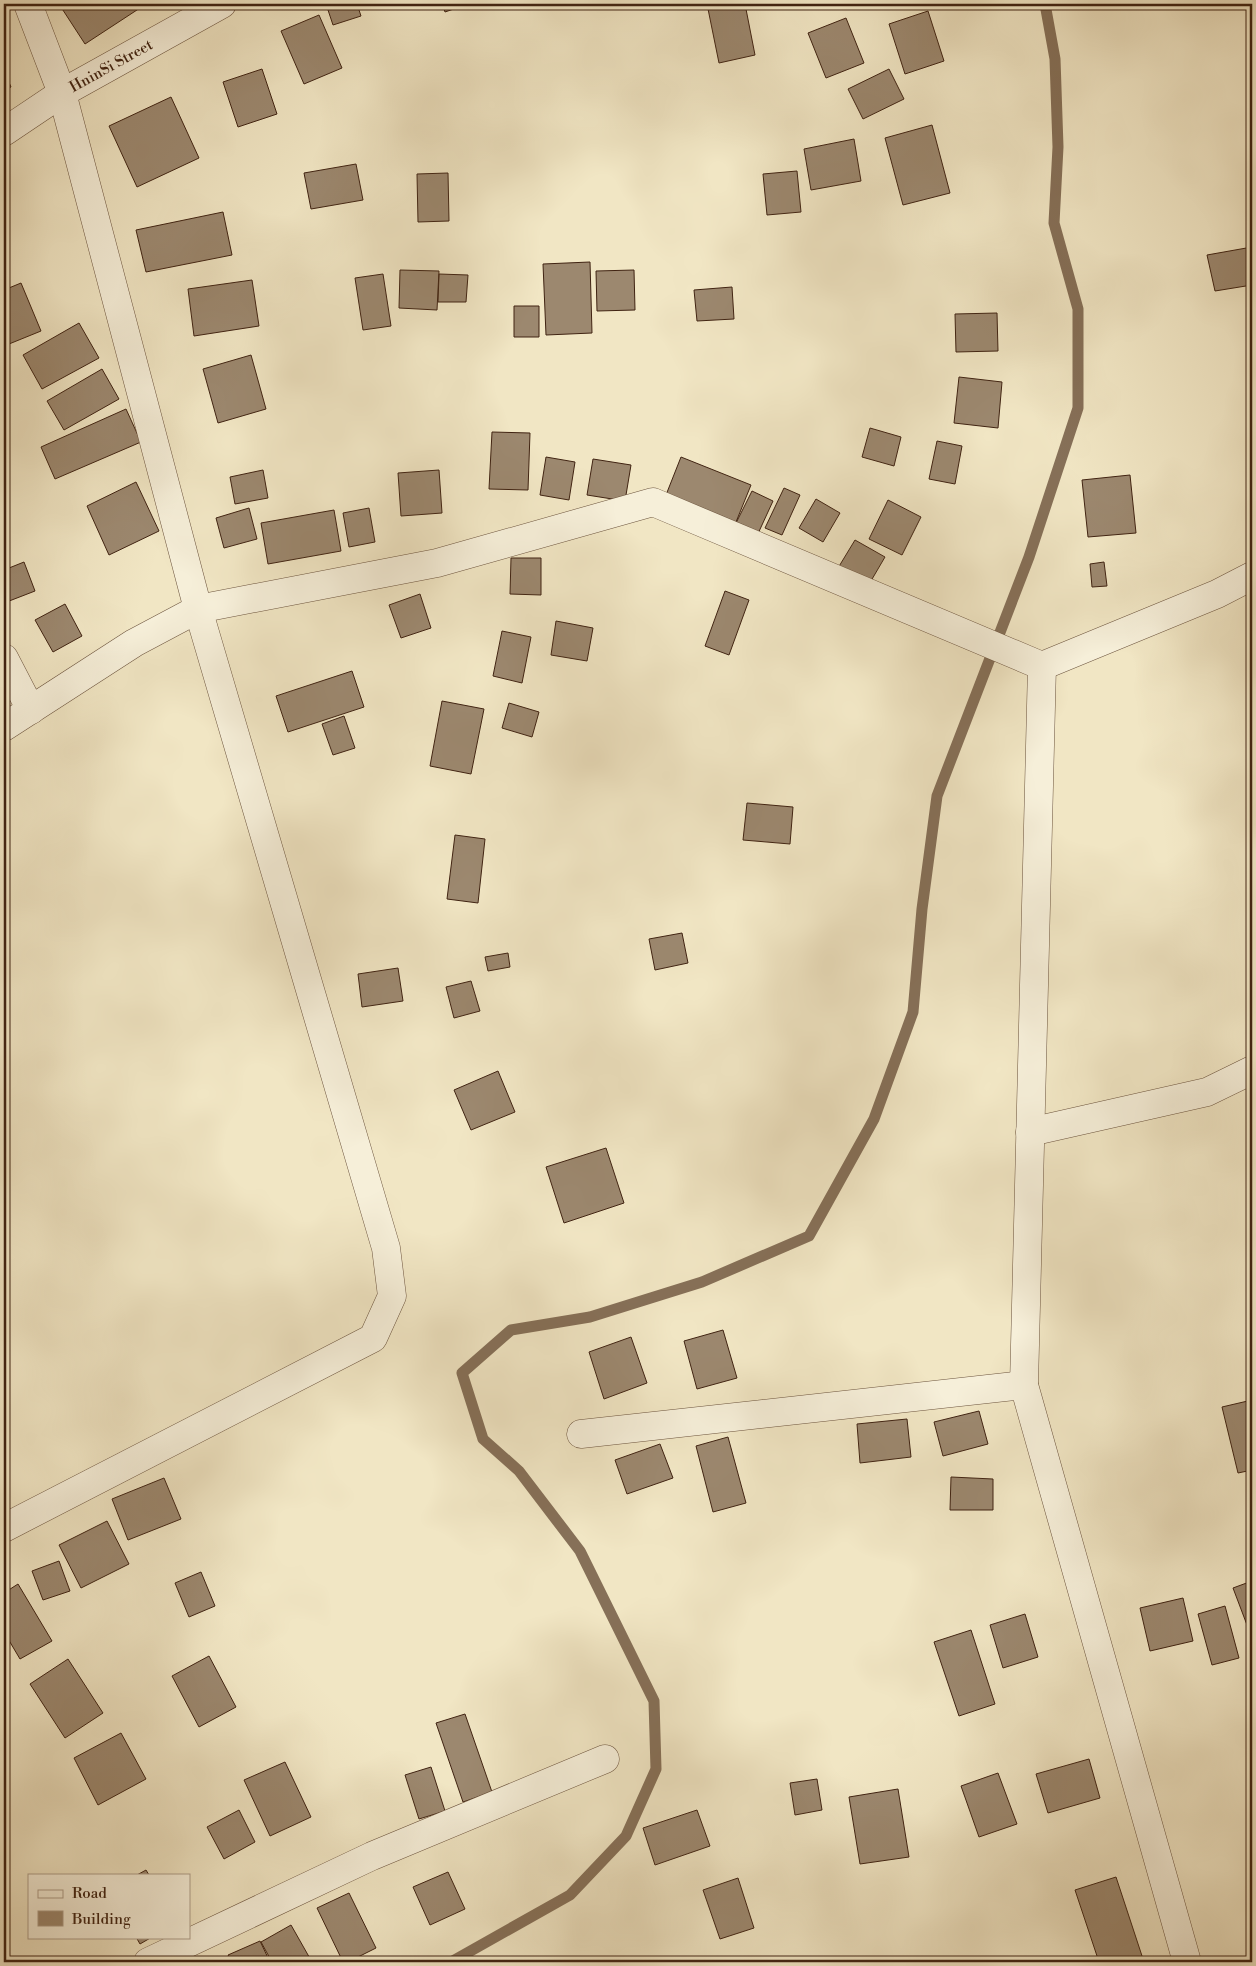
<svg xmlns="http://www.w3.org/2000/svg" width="1256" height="1966" font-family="'Libre Bodoni',serif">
	<rect width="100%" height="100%" fill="#f1e6c4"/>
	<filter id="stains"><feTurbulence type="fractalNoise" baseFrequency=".004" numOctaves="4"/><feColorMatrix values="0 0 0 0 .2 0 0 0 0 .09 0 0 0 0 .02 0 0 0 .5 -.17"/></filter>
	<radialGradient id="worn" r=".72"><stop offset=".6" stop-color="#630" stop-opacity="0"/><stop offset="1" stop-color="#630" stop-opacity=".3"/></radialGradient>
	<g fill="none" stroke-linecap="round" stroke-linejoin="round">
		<path stroke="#867058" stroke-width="11" d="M 451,1962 L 570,1895 L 626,1836 L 656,1769 L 654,1701 L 580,1551 L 519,1471 L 483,1439 L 462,1373 L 511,1330 L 590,1317 L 702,1282 L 809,1236 L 874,1119 L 913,1012 L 922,909 L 937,796 L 1029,557 L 1078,408 L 1078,309 L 1054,223 L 1058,147 L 1055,59 L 1045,4"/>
	</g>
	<path fill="#9c886f" stroke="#402312" d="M 59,4 L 138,4 L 140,8 L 85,44 Z
		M 326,4 L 357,4 L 361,16 L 333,25 Z
		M 442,4 L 468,4 L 445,12 Z
		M 707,4 L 745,4 L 755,55 L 719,63 Z
		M 928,11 L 944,61 L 905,74 L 889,24 Z
		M 319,15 L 342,68 L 304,84 L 281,31 Z
		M 846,18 L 864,63 L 826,78 L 808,33 Z
		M 262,69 L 277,114 L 238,127 L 223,82 Z
		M 889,69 L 904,99 L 863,119 L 848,89 Z
		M 4,71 L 11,87 L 4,90 Z
		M 171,97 L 199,158 L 137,187 L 109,126 Z
		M 932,125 L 950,193 L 903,205 L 885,138 Z
		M 854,139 L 861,181 L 811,190 L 804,149 Z
		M 356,164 L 363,200 L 311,209 L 304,173 Z
		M 797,171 L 801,212 L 767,215 L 763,174 Z
		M 448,173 L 449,221 L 418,222 L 417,174 Z
		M 223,212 L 232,255 L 146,272 L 136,230 Z
		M 1252,247 L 1252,285 L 1215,291 L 1207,255 Z
		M 590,262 L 592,333 L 546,335 L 543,264 Z
		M 400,270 L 439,271 L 437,310 L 399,308 Z
		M 634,270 L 635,310 L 597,311 L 596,271 Z
		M 383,274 L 391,326 L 363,330 L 355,278 Z
		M 439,274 L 468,275 L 466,302 L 438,302 Z
		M 252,280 L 259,326 L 194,336 L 188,289 Z
		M 21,283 L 41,331 L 9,344 L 4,330 L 4,290 Z
		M 732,287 L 734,319 L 697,321 L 694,290 Z
		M 514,306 L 539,306 L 539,337 L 514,337 Z
		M 997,313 L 998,351 L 956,352 L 955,314 Z
		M 79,323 L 99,358 L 42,389 L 23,355 Z
		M 251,355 L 266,409 L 218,423 L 203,369 Z
		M 102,369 L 119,399 L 64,430 L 47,401 Z
		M 959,377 L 1002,382 L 998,428 L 954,423 Z
		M 126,409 L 141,442 L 55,479 L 41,447 Z
		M 870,428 L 901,437 L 894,466 L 862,457 Z
		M 492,432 L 530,433 L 528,490 L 489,489 Z
		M 937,441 L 962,446 L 955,484 L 929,479 Z
		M 546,457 L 575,462 L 569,500 L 540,495 Z
		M 681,457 L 751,485 L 734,527 L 664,500 Z
		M 593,459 L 631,465 L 625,501 L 587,495 Z
		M 263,470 L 268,498 L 235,504 L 230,477 Z
		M 439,470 L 442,513 L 401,516 L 398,473 Z
		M 1130,475 L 1136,533 L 1088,537 L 1082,480 Z
		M 136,482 L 159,531 L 109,555 L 87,506 Z
		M 784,488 L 800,495 L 782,535 L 765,528 Z
		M 752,491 L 773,501 L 756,538 L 734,527 Z
		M 816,499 L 840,513 L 823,542 L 799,528 Z
		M 888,500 L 921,517 L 902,555 L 869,539 Z
		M 249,508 L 257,539 L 224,548 L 216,518 Z
		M 369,508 L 375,542 L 349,547 L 343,513 Z
		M 334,510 L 341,551 L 268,564 L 261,523 Z
		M 855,540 L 885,557 L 868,586 L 838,568 Z
		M 511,558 L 541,558 L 541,595 L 510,594 Z
		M 24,562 L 35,591 L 4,603 L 4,570 Z
		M 1104,562 L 1107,586 L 1092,587 L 1090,564 Z
		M 725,591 L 749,600 L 729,655 L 705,646 Z
		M 420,594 L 431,628 L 401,638 L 389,605 Z
		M 65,604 L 82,636 L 53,652 L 35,620 Z
		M 556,621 L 593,628 L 587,661 L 551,655 Z
		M 502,631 L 531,637 L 522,683 L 493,676 Z
		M 352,671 L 364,707 L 288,732 L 276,696 Z
		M 442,701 L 484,709 L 471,774 L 430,766 Z
		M 509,703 L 539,712 L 532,737 L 502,728 Z
		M 344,716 L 355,748 L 333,755 L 322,724 Z
		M 747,803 L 793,807 L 790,844 L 743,840 Z
		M 455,835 L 485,839 L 478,903 L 447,899 Z
		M 682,933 L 688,963 L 655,970 L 649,939 Z
		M 508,953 L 510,967 L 488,971 L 485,957 Z
		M 398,968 L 403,1001 L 362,1007 L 358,974 Z
		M 471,981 L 480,1011 L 454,1018 L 446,987 Z
		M 498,1071 L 515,1112 L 471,1130 L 454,1090 Z
		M 606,1148 L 624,1203 L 564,1223 L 546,1167 Z
		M 723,1330 L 737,1378 L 697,1389 L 684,1341 Z
		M 631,1337 L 647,1383 L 604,1399 L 589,1352 Z
		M 1252,1400 L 1252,1470 L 1238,1473 L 1222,1407 Z
		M 979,1411 L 988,1444 L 943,1456 L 934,1422 Z
		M 907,1419 L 911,1457 L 860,1463 L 857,1424 Z
		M 728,1437 L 746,1503 L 713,1512 L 696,1446 Z
		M 660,1444 L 673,1478 L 627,1494 L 615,1460 Z
		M 951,1477 L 993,1479 L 993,1510 L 950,1510 Z
		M 164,1478 L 181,1519 L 128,1540 L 112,1499 Z
		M 107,1521 L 129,1564 L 81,1588 L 59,1545 Z
		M 59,1561 L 70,1591 L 43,1600 L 32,1571 Z
		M 201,1572 L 215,1606 L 189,1617 L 175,1583 Z
		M 1252,1581 L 1252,1623 L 1247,1625 L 1233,1588 Z
		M 18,1584 L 52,1641 L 20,1659 L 4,1632 L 4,1593 Z
		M 1183,1598 L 1193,1641 L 1150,1651 L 1140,1608 Z
		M 1225,1606 L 1239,1658 L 1212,1665 L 1198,1614 Z
		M 1025,1614 L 1038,1657 L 1003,1668 L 990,1625 Z
		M 971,1630 L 995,1704 L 959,1716 L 934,1642 Z
		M 209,1656 L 236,1707 L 199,1727 L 172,1676 Z
		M 68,1659 L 103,1713 L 65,1738 L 30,1684 Z
		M 465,1714 L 492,1792 L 463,1802 L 436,1723 Z
		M 121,1733 L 146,1779 L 98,1805 L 74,1758 Z
		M 1089,1759 L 1100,1798 L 1048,1813 L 1036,1774 Z
		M 285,1762 L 311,1817 L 270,1836 L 244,1780 Z
		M 431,1767 L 445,1811 L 419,1819 L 405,1775 Z
		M 998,1773 L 1017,1824 L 979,1837 L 961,1786 Z
		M 817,1779 L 822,1810 L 795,1815 L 790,1783 Z
		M 898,1789 L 909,1857 L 860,1864 L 849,1797 Z
		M 239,1810 L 255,1842 L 224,1859 L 207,1827 Z
		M 697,1810 L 710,1846 L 655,1865 L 643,1828 Z
		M 146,1870 L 149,1875 L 137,1875 Z
		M 448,1872 L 465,1909 L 430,1925 L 413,1887 Z
		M 1116,1877 L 1144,1962 L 1099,1962 L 1075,1890 Z
		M 738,1878 L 754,1928 L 720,1939 L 703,1890 Z
		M 349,1893 L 376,1948 L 348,1962 L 343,1962 L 317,1908 Z
		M 291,1925 L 312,1962 L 272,1962 L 261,1942 Z
		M 136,1937 L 152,1937 L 140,1944 Z
		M 260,1941 L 270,1962 L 232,1962 L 228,1955 Z"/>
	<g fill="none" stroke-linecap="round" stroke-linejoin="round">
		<defs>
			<g id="minor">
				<path id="s1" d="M 4,132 L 62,93 L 222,4"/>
				<path d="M 4,658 L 31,710"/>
				<path d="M 1042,666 L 1217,594 L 1252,576"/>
				<path d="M 4,727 L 134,643 L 198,609 L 437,563 L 653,502 L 1042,666 L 1024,1385 L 1187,1962"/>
				<path d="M 1030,1132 L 1207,1092 L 1252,1070"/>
				<path d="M 581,1434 L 1024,1385"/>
				<path d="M 4,1528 L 373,1338 L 392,1296 L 386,1248 L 198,609 L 62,93 L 28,4"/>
				<path d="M 148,1962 L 372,1856 L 605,1759"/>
			</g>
		</defs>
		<use href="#minor" stroke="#6c543e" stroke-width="29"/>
		<use href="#minor" stroke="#f6efd9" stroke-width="28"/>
	</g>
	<g text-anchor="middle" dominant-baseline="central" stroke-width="5" stroke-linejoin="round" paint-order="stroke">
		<g font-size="15" fill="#402312" stroke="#f6efd9">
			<text stroke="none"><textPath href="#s1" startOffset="126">HninSi Street</textPath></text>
		</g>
	</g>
	<rect width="1256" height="1966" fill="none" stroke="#f1e6c4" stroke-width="20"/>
	<rect x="5" y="5" width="1246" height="1956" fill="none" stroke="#402312" stroke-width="2.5"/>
	<rect x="10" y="10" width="1236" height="1946" fill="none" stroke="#402312"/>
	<rect x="28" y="1874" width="162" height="65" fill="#f6efd9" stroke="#ad9d89"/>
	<rect x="38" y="1890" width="25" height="8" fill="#f6efd9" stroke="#ad9d89"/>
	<text x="72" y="1898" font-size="15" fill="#402312">Road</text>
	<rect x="38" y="1911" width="25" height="15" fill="#9c886f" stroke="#ad9d89"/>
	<text x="72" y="1924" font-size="15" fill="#402312">Building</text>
	<rect width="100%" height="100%" filter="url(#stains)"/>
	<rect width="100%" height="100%" fill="url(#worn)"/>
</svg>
